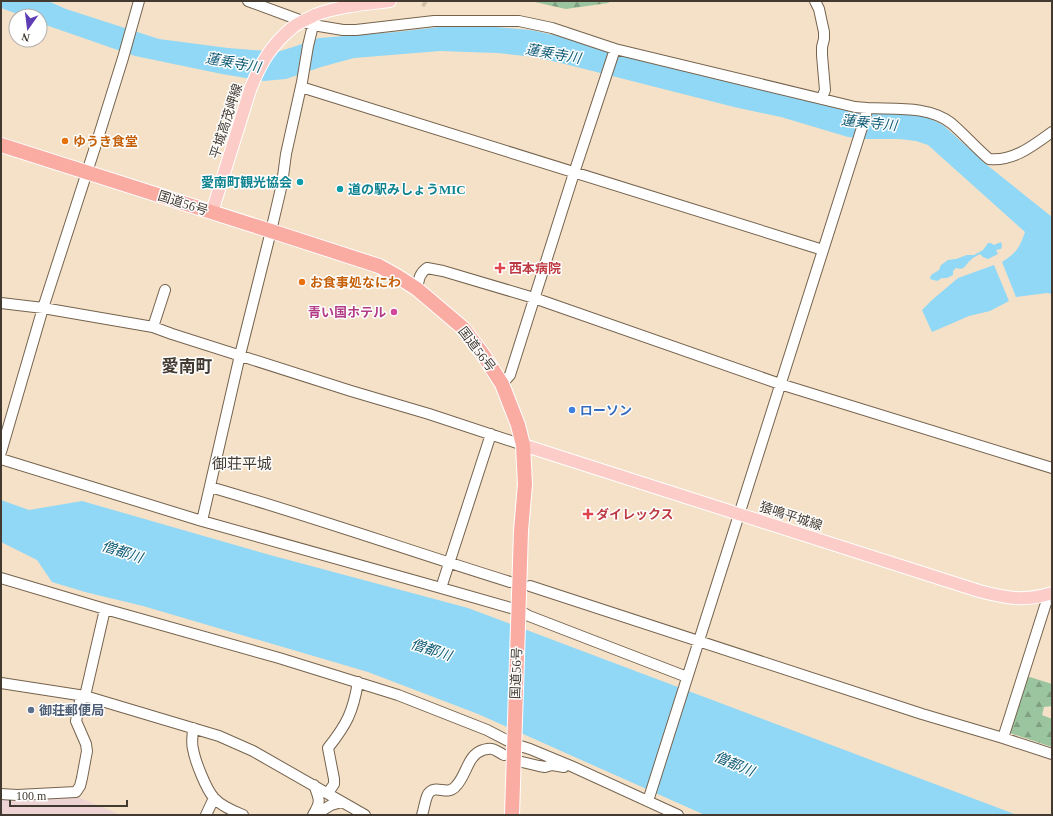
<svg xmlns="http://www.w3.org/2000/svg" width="1053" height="816" font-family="'Times New Roman','Noto Sans JP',serif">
	<defs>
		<pattern id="forest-firs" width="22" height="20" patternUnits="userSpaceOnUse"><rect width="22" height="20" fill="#9bc59e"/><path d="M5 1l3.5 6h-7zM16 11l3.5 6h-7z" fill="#80a181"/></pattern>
	</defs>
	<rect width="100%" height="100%" fill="#f5e1c8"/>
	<path fill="#edd3d4" d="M 73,795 L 121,815 L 1,815 L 1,798 Z"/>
	<path fill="url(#forest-firs)" d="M 530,1 L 611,1 L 608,3 L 566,9 Z
		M 1030,677 L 1052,684 L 1052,706 L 1044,707 L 1042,715 L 1052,719 L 1052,747 L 1010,733 L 1009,730 L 1025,679 Z"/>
	<path fill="#90d8f6" d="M 1,1 L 48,1 L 66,9 L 159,39 L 228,48 L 277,52 L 293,47 L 319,38 L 396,32 L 439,27 L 483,26 L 531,30 L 572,39 L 851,112 L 875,114 L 910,114 L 929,118 L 943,125 L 987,165 L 1052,217 L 1052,294 L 1047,293 L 1016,297 L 1002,262 C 1017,252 1019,249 1025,232 L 928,145 L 916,141 L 899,139 L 864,139 L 848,137 L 781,117 L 734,107 L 561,63 L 535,57 L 497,53 L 440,51 L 354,58 L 321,67 L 286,79 L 264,81 L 222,74 L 135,56 L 40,23 L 40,16 L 23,16 L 1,8 Z
		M 1001,242 L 1002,246 L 1001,249 L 996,250 L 998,254 L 988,259 L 983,257 L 980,254 C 977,256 973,257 971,260 C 965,264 966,271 956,268 L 953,271 L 953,275 L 947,278 L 942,278 L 937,281 L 930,279 L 931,275 L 939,270 L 941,265 L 948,260 L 956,259 L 967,255 L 974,255 L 983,250 L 988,243 L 991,243 L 994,245 Z
		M 994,265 L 1009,301 L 990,311 L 969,316 L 932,332 L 922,310 L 932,300 L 958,278 Z
		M 1,500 L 29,510 L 82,501 L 270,555 L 468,608 L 1017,815 L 705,815 L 478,714 L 368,672 L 143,606 L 85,592 L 52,582 L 37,560 L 1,542 Z"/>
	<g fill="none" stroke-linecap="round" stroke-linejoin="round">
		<path stroke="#d1c0aa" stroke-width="10" stroke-dasharray="10 5" stroke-linecap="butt" d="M 424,1 L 427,3"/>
		<defs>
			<path id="minor" d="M 248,1 L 313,25 L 343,30 L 356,30 L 434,21 L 519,21 L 552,28 L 615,49 L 855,107 C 886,111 925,103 951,123 C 964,134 976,148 989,159 C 1013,162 1034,145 1052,132
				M 815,1 L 819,9 L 824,32 L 824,39 L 822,47 L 822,55 L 825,90 L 822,98
				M 301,87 L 823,250
				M 417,289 C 419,279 419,274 427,268 L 443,271 L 534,298 L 780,384 L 1052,468
				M 1,303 L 43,308 L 153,327 L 172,334 L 351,391 L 429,414 L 523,445
				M 153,327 L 165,290
				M 502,384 L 510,375 L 574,173 L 615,49
				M 1,452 L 43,308 L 99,135 L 123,58 L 139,1
				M 1,459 L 202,521 L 441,588 L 491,434
				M 210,487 C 311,516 410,551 510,582
				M 202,521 L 240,355 L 271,231 L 282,184 L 286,154 L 302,82 L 308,46 L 313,25
				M 1,578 L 105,609 L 279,658 L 398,695 L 487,730 L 514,744 L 530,749 L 571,766 L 678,815
				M 530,586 L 922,714 L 1003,738 L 1052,754
				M 441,588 L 518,610 L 529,616 L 687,677
				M 1,683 L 85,696 L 219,736 L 253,751 L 365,815
				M 193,728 C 193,734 191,743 193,749 C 195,761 206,789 214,798 C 221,806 233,811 243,815
				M 1003,738 L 1046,603 L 1044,596
				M 522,762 L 539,766 L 545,767 L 552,765 L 564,767
				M 328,793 L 334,784 L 334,779 L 328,748 C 347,724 353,712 358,682
				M 1,794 L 17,795 L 76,792 L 80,786 L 82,778 L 87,751 L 86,744 L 76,721 L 80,701 L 85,696 L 105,609
				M 648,801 L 866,115 L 867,108
				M 206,815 L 214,798
				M 313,815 C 321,802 320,800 314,785
				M 315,815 L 331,805 L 342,802
				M 422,815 C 424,809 425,800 428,794 C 436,783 447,797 456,786 C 467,775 467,755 483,750 C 487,749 489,748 492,749 C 496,750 500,753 504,755"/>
			<path id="major" d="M 315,15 C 339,6 365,4 390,1
				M 212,212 L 250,90
				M 523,445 L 979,591 C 1006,598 1025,602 1052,593"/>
			<path id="highway" d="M 1,145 L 271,231 L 379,266 L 397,276 L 417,289 L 463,328 L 484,356 L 502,384 L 518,425 L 523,445 L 525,484 L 521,531 L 512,815"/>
		</defs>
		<use href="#minor" stroke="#75634e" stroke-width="12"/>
		<use href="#major" stroke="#fff" stroke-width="14"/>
		<use href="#highway" stroke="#fff" stroke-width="16"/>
		<use href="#minor" stroke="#fff" stroke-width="10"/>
		<use href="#major" stroke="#fccdc8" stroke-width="12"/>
		<use href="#highway" stroke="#faaca3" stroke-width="14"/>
		<defs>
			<path id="major-bridge" d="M 250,90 C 260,64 271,45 293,27 C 300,22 308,19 315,15"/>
		</defs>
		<use href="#major-bridge" stroke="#fff" stroke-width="14" stroke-linecap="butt"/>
		<use href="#major-bridge" stroke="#fccdc8" stroke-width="12"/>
	</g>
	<g fill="#e8710a" stroke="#fff" stroke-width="1.5">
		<circle cx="65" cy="141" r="4"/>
		<circle cx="302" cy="282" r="4"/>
	</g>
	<g fill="#0f9aa8" stroke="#fff" stroke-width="1.5">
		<circle cx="300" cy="182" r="4"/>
		<circle cx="340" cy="189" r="4"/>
	</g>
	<g fill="#e0444e" stroke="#fff" stroke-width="1.5">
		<path d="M498 262h4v4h4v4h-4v4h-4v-4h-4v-4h4z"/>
		<path d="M586 508h4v4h4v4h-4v4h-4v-4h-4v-4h4z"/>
	</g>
	<circle fill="#d1479c" stroke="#fff" stroke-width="1.5" cx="394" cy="312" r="4"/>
	<circle fill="#3f7fe0" stroke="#fff" stroke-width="1.5" cx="572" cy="410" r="4"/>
	<circle fill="#5c6f8a" stroke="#fff" stroke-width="1.5" cx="31" cy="710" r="4"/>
	<g text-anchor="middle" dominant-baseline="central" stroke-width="3" stroke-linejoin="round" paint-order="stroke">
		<g font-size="13" fill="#423a31" stroke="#fff">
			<text transform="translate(226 121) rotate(-72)">平城高茂岬線</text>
			<text transform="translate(183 203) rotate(18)">国道56号</text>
			<text transform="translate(477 349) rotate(53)">国道56号</text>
			<text transform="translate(791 516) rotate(18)">猿鳴平城線</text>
			<text transform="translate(516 673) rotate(-88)">国道56号</text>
		</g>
		<g font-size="13" font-weight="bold" fill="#c56008" stroke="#fff" text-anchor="start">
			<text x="73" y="141">ゆうき食堂</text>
			<text x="310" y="282">お食事処なにわ</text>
		</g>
		<g font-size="13" font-weight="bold" fill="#0d838f" stroke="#fff" text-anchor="end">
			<text x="292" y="182">愛南町観光協会</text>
			<text x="348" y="189" text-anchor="start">道の駅みしょうMIC</text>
		</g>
		<g font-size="13" font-weight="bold" fill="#be3a42" stroke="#fff" text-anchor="start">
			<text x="509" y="268">西本病院</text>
			<text x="596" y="514">ダイレックス</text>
		</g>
		<g font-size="13" font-weight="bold" fill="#b23c85" stroke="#fff" text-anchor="end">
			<text x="386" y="312">青い国ホテル</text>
		</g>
		<g font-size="13" font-weight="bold" fill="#366cbe" stroke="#fff" text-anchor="start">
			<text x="580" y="410">ローソン</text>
		</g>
		<g font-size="13" font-weight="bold" fill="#4e5e75" stroke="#fff" text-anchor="start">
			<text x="39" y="710">御荘郵便局</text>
		</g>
		<g font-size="14" font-style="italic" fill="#105c76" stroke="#fff">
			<text transform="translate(553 54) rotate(10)">蓮乗寺川</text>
			<text transform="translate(233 63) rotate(10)">蓮乗寺川</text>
			<text transform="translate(869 123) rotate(6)">蓮乗寺川</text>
			<text transform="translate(122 552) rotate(18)">僧都川</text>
			<text transform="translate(431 650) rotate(18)">僧都川</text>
			<text transform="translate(734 764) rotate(23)">僧都川</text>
		</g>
		<g font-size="15" fill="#423a31" stroke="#fff">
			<text x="242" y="464">御荘平城</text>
		</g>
		<g font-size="17" font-weight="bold" fill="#423a31" stroke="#fff">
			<text x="187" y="366">愛南町</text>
		</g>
	</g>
	<rect width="1053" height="816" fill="none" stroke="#423a31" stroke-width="4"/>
	<g transform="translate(28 28) rotate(194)"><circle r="19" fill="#ffffff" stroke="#b3b0ad"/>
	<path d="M0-3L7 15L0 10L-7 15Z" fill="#5e3cb4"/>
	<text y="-6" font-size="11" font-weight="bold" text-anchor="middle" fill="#423a31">N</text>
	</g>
	<path d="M10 800v6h117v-6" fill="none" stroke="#423a31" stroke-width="2"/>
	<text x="16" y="800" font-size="12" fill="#423a31" stroke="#ffffff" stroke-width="3" paint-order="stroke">100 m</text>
</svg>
